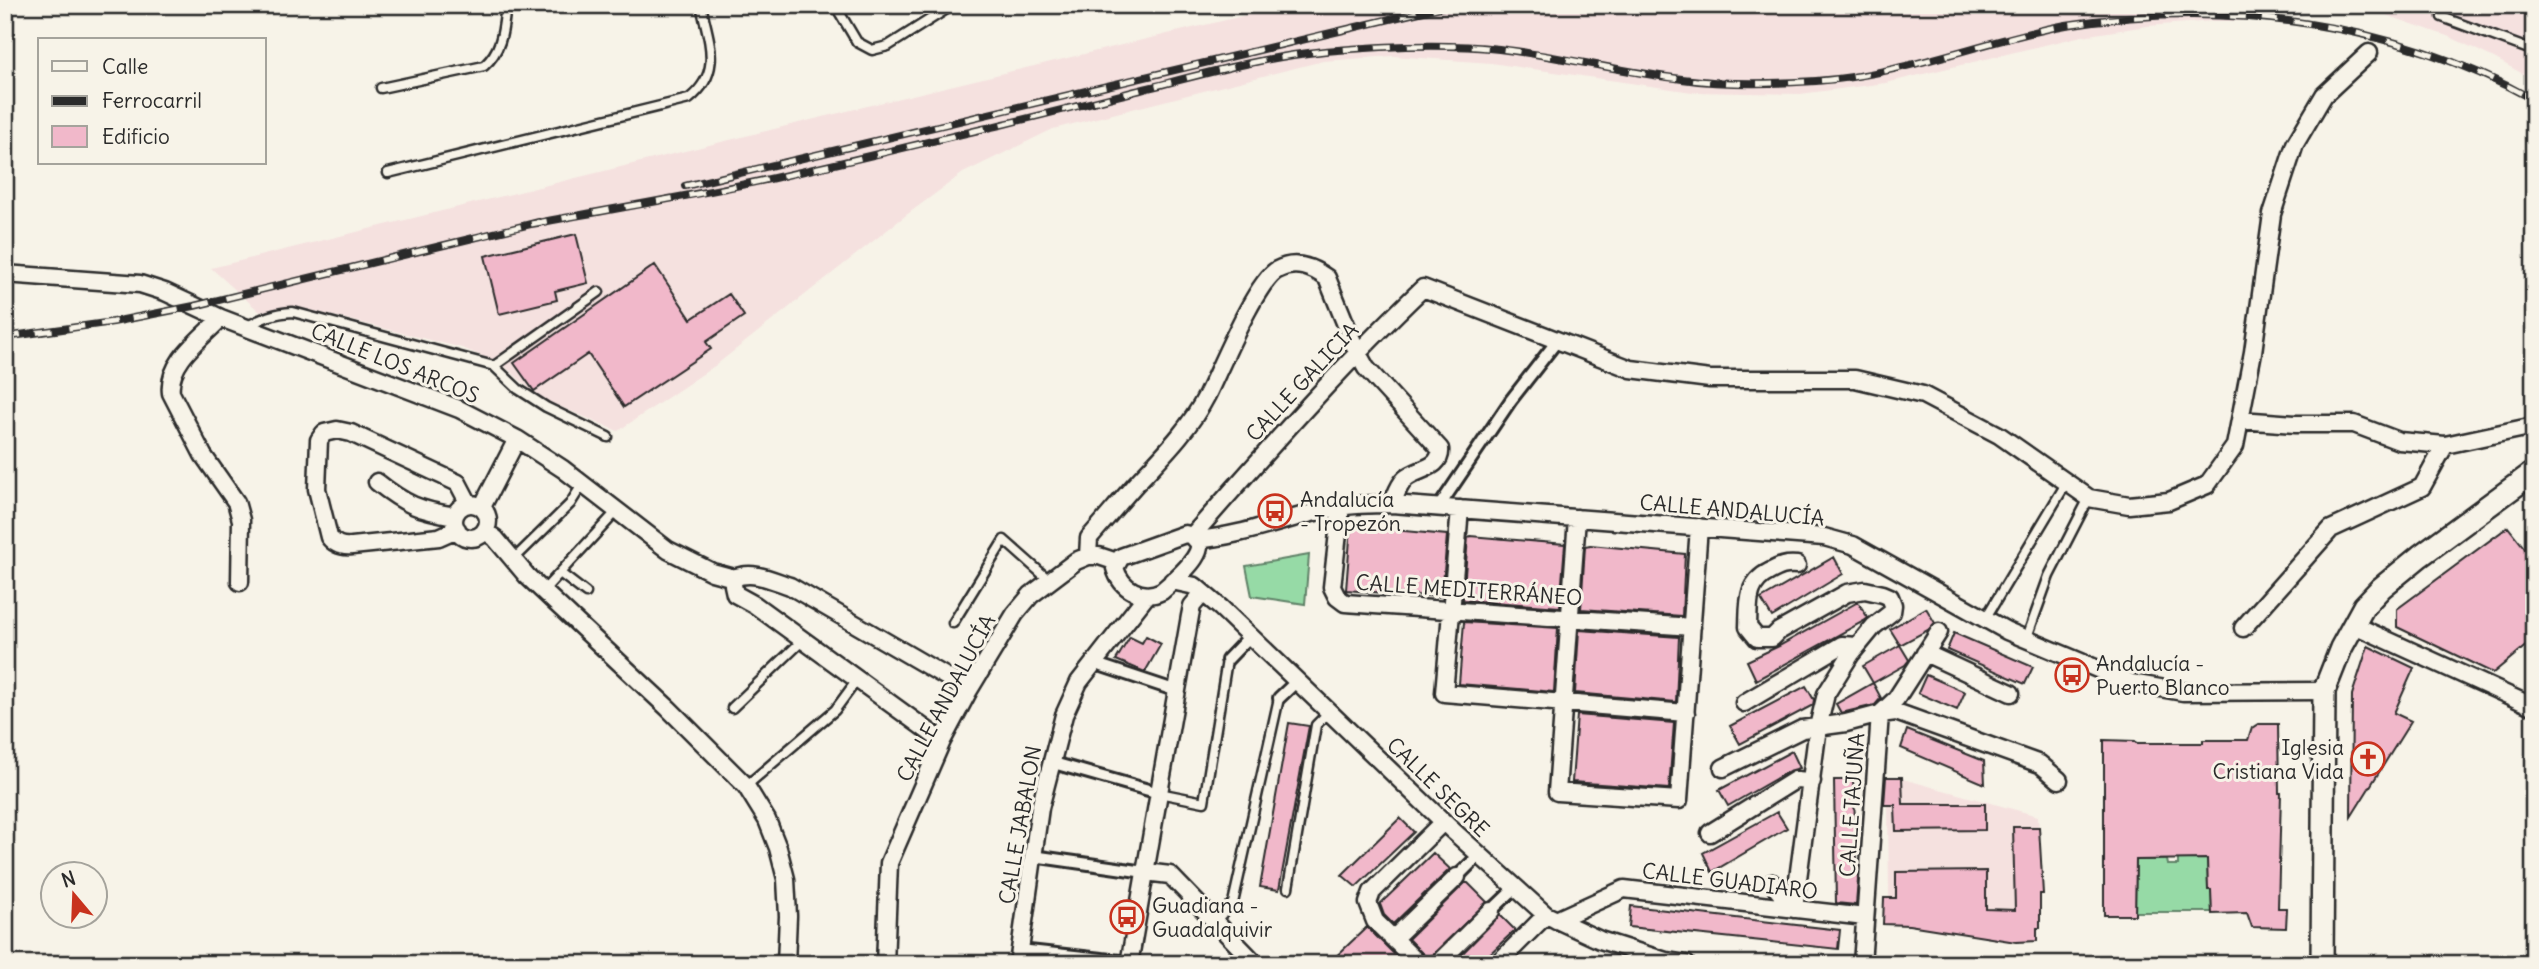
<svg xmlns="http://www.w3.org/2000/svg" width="2539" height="969" font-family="Delius,sans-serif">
	<rect width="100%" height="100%" fill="#f7f3e8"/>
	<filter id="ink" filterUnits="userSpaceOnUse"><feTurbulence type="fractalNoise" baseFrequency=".0143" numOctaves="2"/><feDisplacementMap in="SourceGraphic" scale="14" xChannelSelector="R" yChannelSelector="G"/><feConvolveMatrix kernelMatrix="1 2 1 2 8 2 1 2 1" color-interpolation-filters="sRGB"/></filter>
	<g filter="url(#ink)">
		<path fill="#f5e1df" d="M 1271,5 L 2280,5 L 2264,21 L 2214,21 L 2147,26 L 2082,36 L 1886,83 L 1800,94 L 1692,92 L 1491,63 L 1393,56 L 1323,61 L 1053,129 L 963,173 L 905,216 L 716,365 L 618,431 L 540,398 L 502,364 L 462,348 L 294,306 L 260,312 L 211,268 L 900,98 L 1255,13 Z
			M 2357,5 L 2534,5 L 2534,80 L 2494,58 L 2450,37 Z
			M 1882,777 L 1903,777 L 1903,779 L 2038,816 L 2043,894 L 2040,895 L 2040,928 L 2037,929 L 2037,941 L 2011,942 L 1911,925 L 1883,924 L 1883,898 L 1889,897 L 1888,806 L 1883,805 Z"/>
		<path fill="#96daa6" stroke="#608268" stroke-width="2" d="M 1309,555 L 1305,604 L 1252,596 L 1246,566 Z
			M 2178,859 L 2207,859 L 2208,889 L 2211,890 L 2212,912 L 2135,912 L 2136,860 L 2167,860 L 2168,865 L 2178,865 Z"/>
		<path fill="#f1b8ca" stroke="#2b2b2b" stroke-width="2" d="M 576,234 L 588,283 L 555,291 L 557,300 L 499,314 L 485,256 Z
			M 655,265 L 691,319 L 729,294 L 744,316 L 706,342 L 711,349 L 624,407 L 588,354 L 534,391 L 514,363 Z
			M 1351,526 L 1447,535 L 1442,597 L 1346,590 Z
			M 2508,527 L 2534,560 L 2534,639 L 2493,673 L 2397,627 L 2397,609 Z
			M 1470,536 L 1565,544 L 1560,607 L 1463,600 L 1468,537 Z
			M 1590,545 L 1685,554 L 1682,616 L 1581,609 L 1585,546 Z
			M 1834,557 L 1843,574 L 1772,617 L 1761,599 Z
			M 1858,602 L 1868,618 L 1864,621 L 1756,680 L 1747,661 L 1779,646 Z
			M 1926,608 L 1935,623 L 1928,630 L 1900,645 L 1890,629 Z
			M 1464,622 L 1558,628 L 1554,692 L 1459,684 Z
			M 1579,630 L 1679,637 L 1676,702 L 1575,693 Z
			M 1954,633 L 2033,667 L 2025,684 L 1947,650 Z
			M 1146,636 L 1161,644 L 1145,672 L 1116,660 L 1130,637 L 1142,643 Z
			M 1900,645 L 1909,660 L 1905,665 L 1873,683 L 1863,666 Z
			M 2368,646 L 2414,668 L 2394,713 L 2411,721 L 2351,817 L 2352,695 Z
			M 1926,675 L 1965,692 L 1957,710 L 1918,693 Z
			M 1873,683 L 1881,698 L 1875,705 L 1841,713 L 1836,704 Z
			M 1806,686 L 1814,700 L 1813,705 L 1740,744 L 1730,726 Z
			M 1577,715 L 1674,723 L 1669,789 L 1572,782 Z
			M 1289,723 L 1309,726 L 1279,890 L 1260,887 Z
			M 2258,724 L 2278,724 L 2279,793 L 2281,793 L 2278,908 L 2287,908 L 2286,928 L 2252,927 L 2247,913 L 2212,914 L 2211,890 L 2208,890 L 2207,859 L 2136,860 L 2135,915 L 2104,915 L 2104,740 L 2135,741 L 2136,743 L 2203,743 L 2203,740 L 2248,740 L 2252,728 Z
			M 1907,730 L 1984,761 L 1985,784 L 1901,748 Z
			M 1792,751 L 1800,768 L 1789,771 L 1728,806 L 1719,790 Z
			M 1886,777 L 1902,777 L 1903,804 L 1985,804 L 1985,830 L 1896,831 L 1895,805 L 1884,805 Z
			M 1834,780 L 1853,780 L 1858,880 L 1856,905 L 1836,903 Z
			M 1777,812 L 1787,828 L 1712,872 L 1703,853 Z
			M 1400,818 L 1414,832 L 1356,887 L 1342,875 Z
			M 2013,827 L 2039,827 L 2043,894 L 2040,894 L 2040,928 L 2037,928 L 2037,941 L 2016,942 L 1909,925 L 1883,924 L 1884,898 L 1896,898 L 1896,872 L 1986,871 L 1986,909 L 2015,910 Z
			M 1433,853 L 1450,869 L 1393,924 L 1384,915 L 1380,904 Z
			M 1465,883 L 1468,883 L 1487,902 L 1428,959 L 1408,939 Z
			M 1631,906 L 1840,930 L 1838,949 L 1629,927 Z
			M 1500,915 L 1515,930 L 1479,964 L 1452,964 Z
			M 1367,927 L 1404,964 L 1328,964 Z"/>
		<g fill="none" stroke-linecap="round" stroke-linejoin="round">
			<defs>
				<path id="service" d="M 835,5 L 857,42 L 872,50 L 888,46 L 953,5
					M 2442,17 L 2534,51
					M 381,88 L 484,66 C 503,49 503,29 506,5
					M 388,173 L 689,99 C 723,72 709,42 701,5
					M 246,327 C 262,318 274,313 293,312 L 494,366 L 518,389 L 546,407 L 608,437
					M 494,366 L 599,292
					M 513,560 L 570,504 L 582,485
					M 560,573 L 586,593
					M 543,591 L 617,511
					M 1985,619 L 2067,482
					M 953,623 L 1004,540 L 1049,580
					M 2026,640 L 2049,576 L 2089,498
					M 732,708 L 803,640
					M 746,786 L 835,710 L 857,680
					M 1159,793 L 1204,802 L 1227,660
					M 1288,888 L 1316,725 L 1329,712
					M 1215,921 L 1233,903 L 1279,698"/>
				<path id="pedestrian" d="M 1438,508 L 1511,400 L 1557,341
					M 1227,660 L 1250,636
					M 1093,663 L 1177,691
					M 1279,698 L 1297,681
					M 1050,762 L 1159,793
					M 1033,856 L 1145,872
					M 1457,877 L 1479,855
					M 1491,911 L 1515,888
					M 1020,950 L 1129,962"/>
				<path id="minor" d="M 5,274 L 140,284 L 165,292 L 221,318 L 459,409 L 517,439 L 563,469 L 668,550 L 712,572 L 734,578 C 753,570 772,580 790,586 L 969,690
					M 221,318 C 202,338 167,362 171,393 L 203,455 L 236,502 L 241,520 L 240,582
					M 2240,420 L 2295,424 L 2354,424 L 2399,441 L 2445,445 L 2534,426
					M 377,482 C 406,505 419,510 455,516
					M454 521a17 17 0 1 1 34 0a17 17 0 1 1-34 0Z
					M 1341,506 L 1332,587 L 1337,597 L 1345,603 L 1692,627
					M 482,507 L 517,439
					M 1460,509 L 1444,693 L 1686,713
					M 1577,518 L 1557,792 L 1679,800 L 1699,527
					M 457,529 L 439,537 L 352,546 C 342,547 335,545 329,537 L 317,489 L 319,440 L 324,433 L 337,430 L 351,433 L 458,483 L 469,504
					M 485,531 L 495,538 L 527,576 L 668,708 L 746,786 L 767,820 L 778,848 L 786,879 L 788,916 L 786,964
					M 1185,534 C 1223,542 1173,581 1162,591 C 1142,601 1121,589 1115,568 L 1121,557 Z
					M 1192,536 C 1267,451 1341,366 1423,288 L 1631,369 L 1710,379 L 1855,379 L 1923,395 L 1999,435 L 2089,498 L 2129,505 L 2169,501 L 2207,485 L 2235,446 L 2253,352 L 2272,214 L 2295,144 L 2324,95 L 2369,53
					M 1196,540 C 1245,536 1291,516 1338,507 C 1356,504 1374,504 1392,504 L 1824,537 L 1853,545 L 2007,631 L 2131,683 L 2183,692 L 2324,691
					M 1088,556 L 1089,538 C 1104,521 1119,503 1134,486 C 1161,457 1189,430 1207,395 C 1220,369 1255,283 1277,270 C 1295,260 1312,267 1327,278 L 1357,352 L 1366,368 L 1440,449 C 1442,469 1417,468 1405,479 C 1398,486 1396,495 1392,504
					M 734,578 L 733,585 L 735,594 L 755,605 L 942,741
					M 1172,581 L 1195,586 L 1221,608 L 1451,829 L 1546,915 L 1600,940 L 1666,961 L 1686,964
					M 2352,624 L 2534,707
					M 2243,628 L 2331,529 L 2422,487 L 2445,445
					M 1925,653 L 2011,693
					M 1744,703 L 1842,645 L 1857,646
					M 1723,768 L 1802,729 L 1846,723 L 1880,714 L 1896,712 L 2040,764 L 2059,780
					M 1710,833 L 1795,780 L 1812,781
					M 1145,872 L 1170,875 L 1256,964
					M 1772,883 L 1794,909
					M 1794,909 L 1818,727 L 1826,694 L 1851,654 L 1874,626 L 1892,612 L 1893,605 L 1890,597 L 1883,594 L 1865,590 L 1847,593 L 1779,631 L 1772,638 L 1757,638 L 1748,627 C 1749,604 1746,583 1769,572 C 1780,566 1785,564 1797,565
					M 1556,920 L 1624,889 L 1865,917
					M 1394,938 L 1457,877
					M 885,964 L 889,863 L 942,741 L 969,690 L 1015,614 L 1031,595 L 1076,561 L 1088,556 L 1099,556 L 1117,562
					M 1018,964 L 1040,808 L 1064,715 L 1079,682 L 1147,595
					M 1129,964 L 1190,616 L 1192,606 L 1203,593
					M 1419,964 L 1375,921 L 1368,903 L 1372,892 L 1443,822
					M 1437,964 L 1491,911
					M 1497,964 L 1546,915
					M 1862,964 L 1880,714 L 1896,699 L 1939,632"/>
				<path id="secondary" d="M 2322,964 L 2324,691 L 2341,648 L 2364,606 L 2381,588 L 2420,556 L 2534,472"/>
			</defs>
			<use href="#service" stroke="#2b2b2b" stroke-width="13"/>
			<use href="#pedestrian" stroke="#2b2b2b" stroke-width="16"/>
			<use href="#minor" stroke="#2b2b2b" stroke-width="21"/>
			<use href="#secondary" stroke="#2b2b2b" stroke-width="26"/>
			<use href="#service" stroke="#f7f3e8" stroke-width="8"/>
			<use href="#pedestrian" stroke="#f7f3e8" stroke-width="10"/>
			<use href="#minor" stroke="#f7f3e8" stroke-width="16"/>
			<use href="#secondary" stroke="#f7f3e8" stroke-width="21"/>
			<defs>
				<path id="rail" d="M 685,186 L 1449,5
					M 531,224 C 612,209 693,196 774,178 C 851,161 927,142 1004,124 C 1051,113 1097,101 1144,89 C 1203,74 1263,57 1325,51 C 1382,46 1442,43 1499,49 C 1561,56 1621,72 1682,79 C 1726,85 1772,84 1816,81 C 1902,75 1982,41 2066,25 C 2227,0 2391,21 2534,100
					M 5,337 L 113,322 L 194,306 L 539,222"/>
			</defs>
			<use href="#rail" stroke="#2b2b2b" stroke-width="8"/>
			<use href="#rail" stroke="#f7f3e8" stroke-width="5" stroke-dasharray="16" stroke-linecap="butt"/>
		</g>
	</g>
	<defs>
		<symbol id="bus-ring" viewBox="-11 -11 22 22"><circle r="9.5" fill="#f7f3e8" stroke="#c8321e" stroke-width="1.5"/><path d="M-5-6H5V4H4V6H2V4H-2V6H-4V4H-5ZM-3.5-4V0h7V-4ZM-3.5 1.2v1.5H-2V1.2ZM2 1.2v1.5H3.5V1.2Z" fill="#c8321e"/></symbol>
		<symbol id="church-ring" viewBox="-11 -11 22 22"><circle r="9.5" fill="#f7f3e8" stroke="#c8321e" stroke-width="1.5"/><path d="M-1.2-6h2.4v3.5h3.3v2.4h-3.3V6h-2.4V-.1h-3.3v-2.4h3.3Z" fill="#c8321e"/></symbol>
	</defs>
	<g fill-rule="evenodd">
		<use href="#bus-ring" x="1256" y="492" width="38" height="38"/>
		<use href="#bus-ring" x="2053" y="656" width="38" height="38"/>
		<use href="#church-ring" x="2349" y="740" width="38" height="38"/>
		<use href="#bus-ring" x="1108" y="898" width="38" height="38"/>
	</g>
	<g text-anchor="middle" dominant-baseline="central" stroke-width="6" stroke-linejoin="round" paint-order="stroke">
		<g font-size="21" fill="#2b2b2b" stroke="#f7f3e8">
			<text transform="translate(395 363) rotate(22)">CALLE LOS ARCOS</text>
			<text transform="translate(1302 382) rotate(-47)">CALLE GALICIA</text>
			<text transform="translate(1732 510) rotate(5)">CALLE ANDALUCÍA</text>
			<text transform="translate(1469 590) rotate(4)">CALLE MEDITERRÁNEO</text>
			<text transform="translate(946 698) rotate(-62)">CALLE ANDALUCÍA</text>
			<text transform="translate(1438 787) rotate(44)">CALLE SEGRE</text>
			<text transform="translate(1852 805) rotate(-86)">CALLE TAJUÑA</text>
			<text transform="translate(1020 825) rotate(-80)">CALLE JABALON</text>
			<text transform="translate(1730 881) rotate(7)">CALLE GUADIARO</text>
		</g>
		<g font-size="21" fill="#2b2b2b" stroke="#f7f3e8" text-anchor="start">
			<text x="1300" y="499">Andalucía<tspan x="1300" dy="24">- Tropezón</tspan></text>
			<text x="2096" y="663">Andalucía -<tspan x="2096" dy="24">Puerto Blanco</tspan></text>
			<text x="2344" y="747" text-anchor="end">Iglesia<tspan x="2344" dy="24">Cristiana Vida</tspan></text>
			<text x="1152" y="905">Guadiana -<tspan x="1152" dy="24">Guadalquivir</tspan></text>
		</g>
	</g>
	<rect width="2539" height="969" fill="none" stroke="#f7f3e8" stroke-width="28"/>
	<rect x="14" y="14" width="2511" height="941" fill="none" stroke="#2b2b2b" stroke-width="2.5" filter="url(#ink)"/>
	<rect x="38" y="38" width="228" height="126" fill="#f7f3e8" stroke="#a5a39c" stroke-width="2"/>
	<rect x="52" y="61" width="35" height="10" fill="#f7f3e8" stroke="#a5a39c" stroke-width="2"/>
	<text x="102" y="74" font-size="21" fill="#2b2b2b">Calle</text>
	<rect x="52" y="96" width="35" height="10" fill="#2b2b2b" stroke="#a5a39c" stroke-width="2"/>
	<text x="102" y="108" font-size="21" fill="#2b2b2b">Ferrocarril</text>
	<rect x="52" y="126" width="35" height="21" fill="#f1b8ca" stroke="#a5a39c" stroke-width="2"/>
	<text x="102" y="144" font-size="21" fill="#2b2b2b">Edificio</text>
	<g transform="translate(74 895) rotate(341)"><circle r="33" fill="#f7f3e8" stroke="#a5a39c" stroke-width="2"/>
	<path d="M0-5L12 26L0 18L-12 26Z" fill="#c8321e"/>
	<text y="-10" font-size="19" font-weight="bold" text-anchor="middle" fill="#2b2b2b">N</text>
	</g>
</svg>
